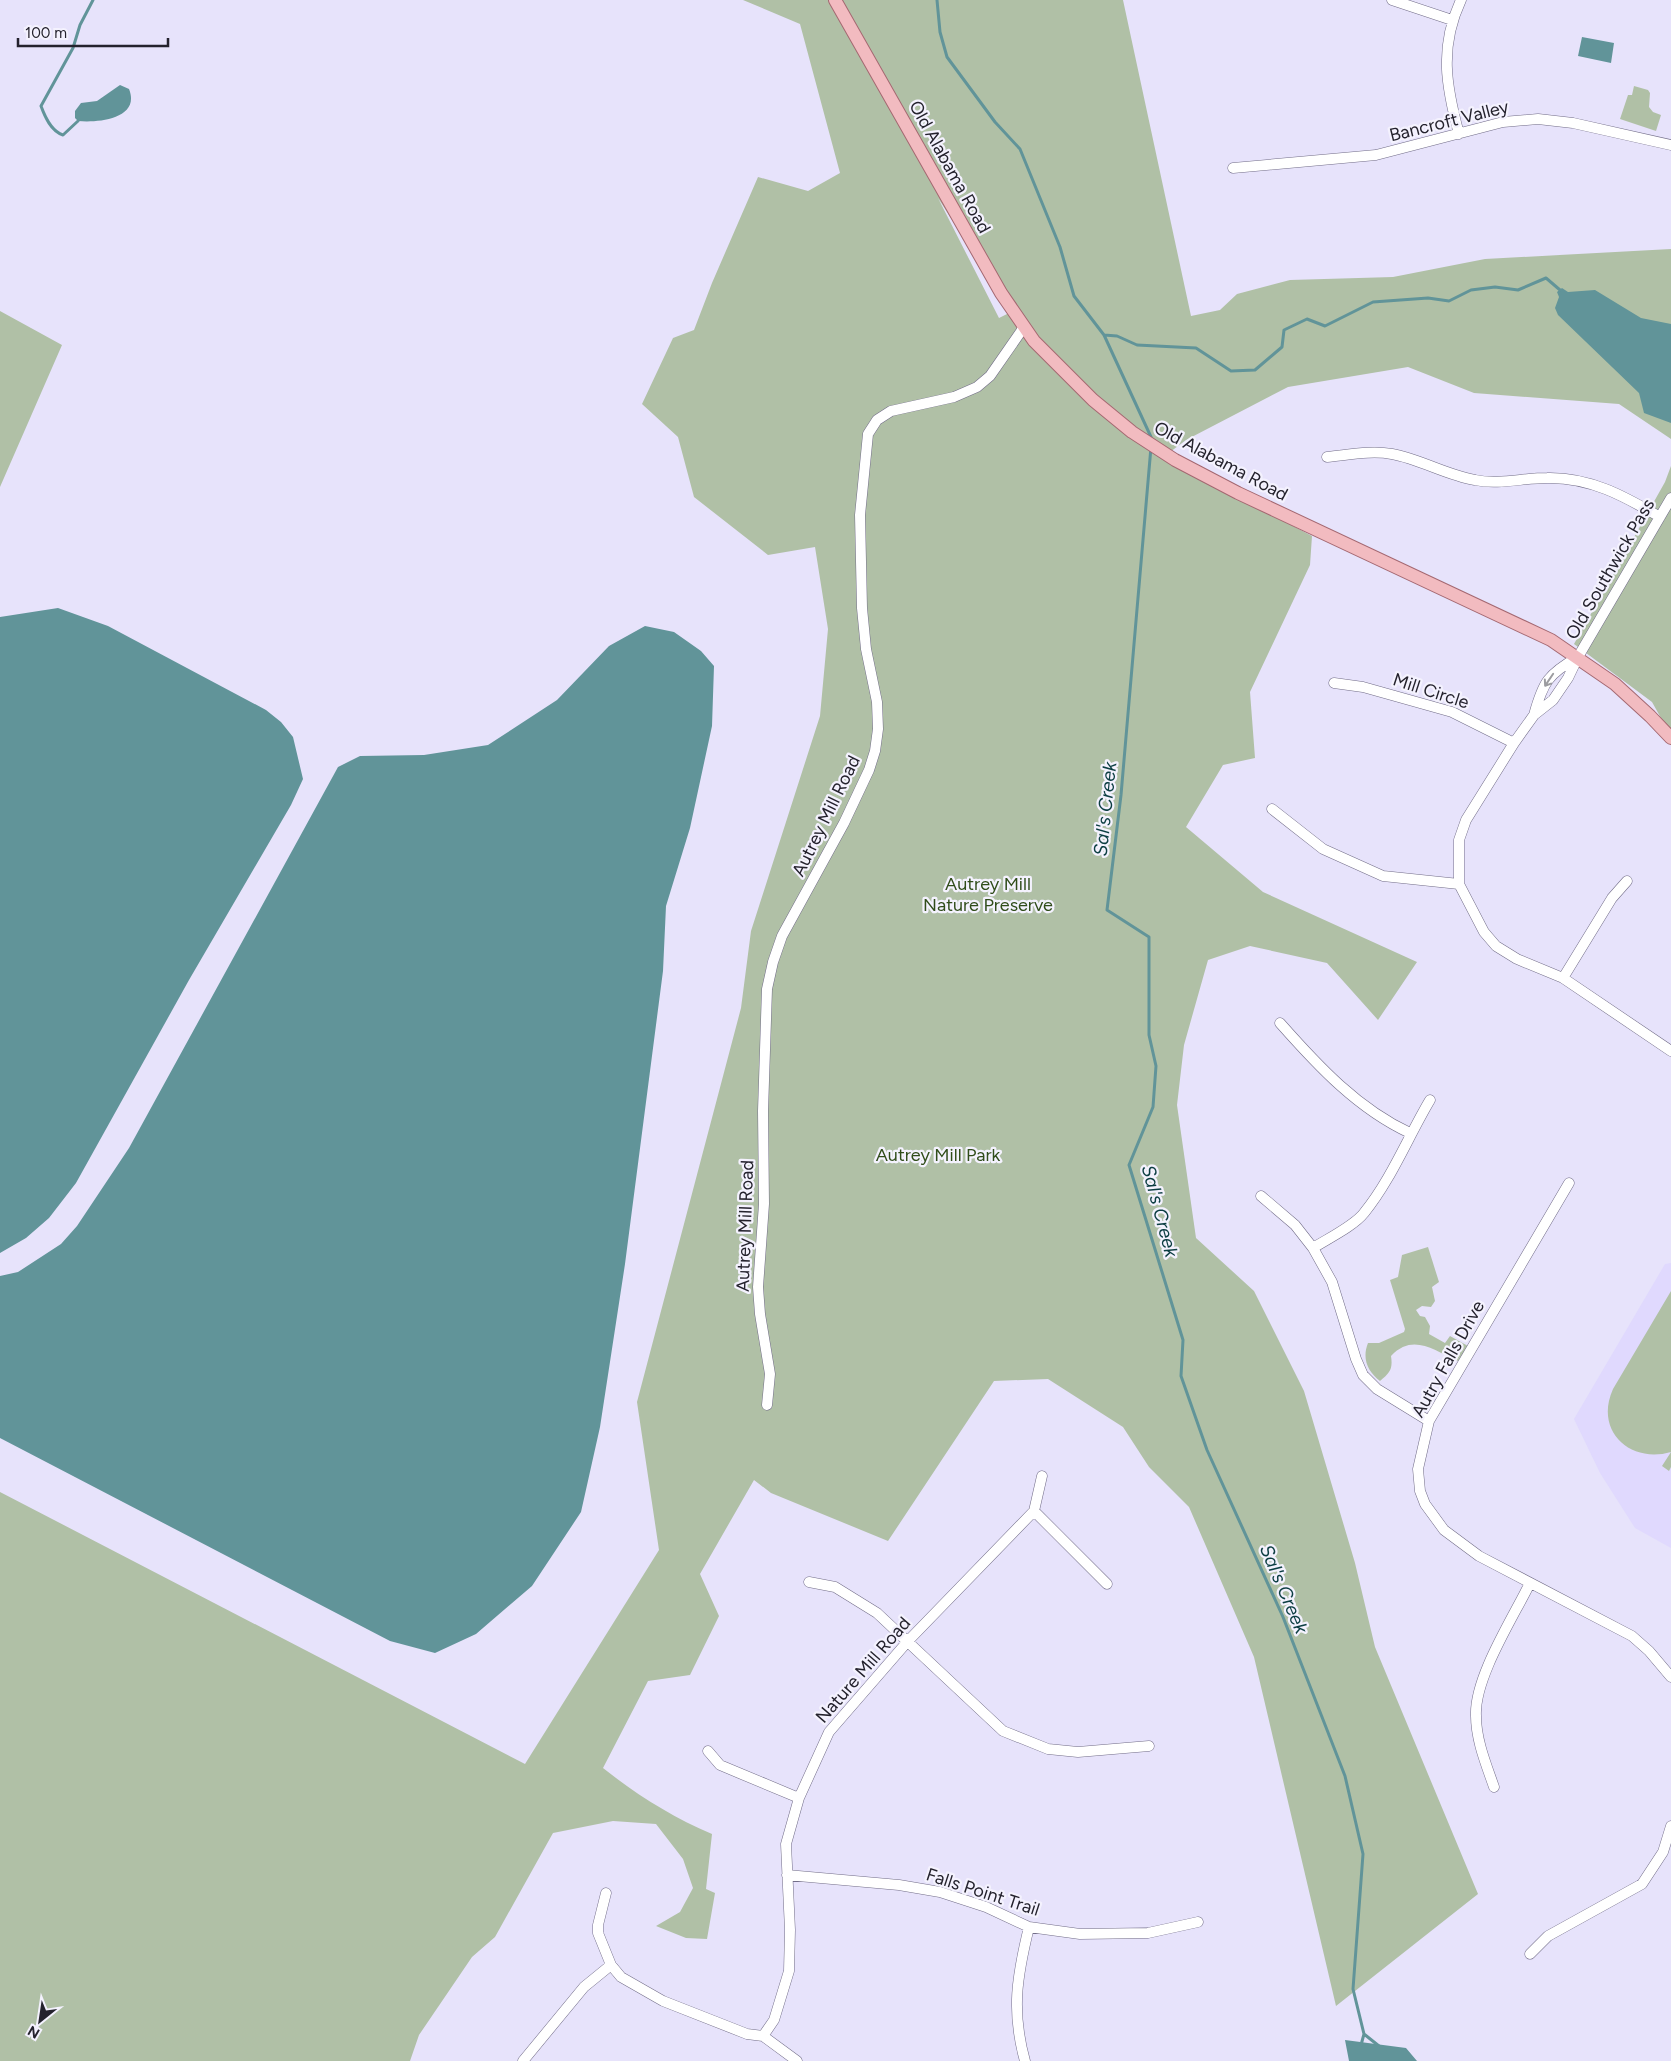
<svg xmlns="http://www.w3.org/2000/svg" width="1671" height="2061" font-family="Figtree,sans-serif">
	<rect width="100%" height="100%" fill="#e7e3fb"/>
	<path fill="#e0d9fe" d="M 1671,1263 L 1671,1548 L 1635,1528 L 1600,1473 L 1574,1419 L 1665,1264 Z"/>
	<path fill="#b0c0a6" fill-rule="evenodd" d="M 743,0 L 1123,0 L 1191,316 L 1220,310 L 1237,294 L 1290,280 L 1393,277 L 1485,259 L 1671,249 L 1671,439 L 1619,404 L 1474,393 L 1408,367 L 1288,387 L 1186,440 L 1166,455 L 1190,472 L 1312,536 L 1310,565 L 1250,692 L 1255,758 L 1223,765 L 1186,827 L 1263,892 L 1417,962 L 1378,1020 L 1327,963 L 1250,946 L 1208,960 L 1184,1045 L 1177,1105 L 1196,1238 L 1254,1291 L 1304,1391 L 1355,1563 L 1375,1647 L 1478,1894 L 1336,2006 L 1254,1657 L 1189,1507 L 1149,1467 L 1123,1427 L 1048,1379 L 994,1381 L 888,1541 L 771,1493 L 754,1480 L 700,1574 L 719,1616 L 690,1675 L 648,1681 L 603,1768 C 637,1795 672,1817 712,1834 L 706,1889 L 715,1893 L 707,1939 L 686,1938 L 656,1926 L 680,1912 L 693,1888 L 683,1859 L 656,1824 L 613,1821 L 553,1833 L 495,1937 L 472,1957 L 419,2035 L 410,2061 L 0,2061 L 0,1492 L 525,1764 L 659,1550 L 637,1402 L 741,1008 L 751,931 L 820,716 L 828,629 L 815,547 L 768,555 L 694,497 L 678,437 L 642,404 L 673,338 L 694,330 L 712,283 L 758,177 L 808,191 L 840,173 L 800,24 ZM 938,198 L 1011,312 L 999,318 Z
		M 1634,86 L 1648,90 L 1650,93 L 1649,107 L 1653,112 L 1661,115 L 1656,131 L 1620,119 L 1628,95 L 1632,95 Z
		M 0,311 L 62,345 L 0,487 Z
		M 1671,466 L 1671,736 L 1652,702 L 1574,644 L 1665,482 Z
		M 1428,1247 L 1439,1282 L 1432,1287 L 1435,1301 L 1431,1307 L 1422,1306 L 1416,1310 L 1420,1316 L 1425,1317 L 1430,1326 L 1429,1334 L 1445,1343 L 1450,1336 L 1468,1346 L 1458,1361 C 1433,1350 1413,1333 1391,1356 C 1393,1369 1390,1373 1380,1381 C 1367,1371 1362,1358 1368,1343 L 1379,1343 L 1404,1332 L 1405,1329 L 1390,1280 L 1398,1277 L 1402,1255 Z
		M 1671,1291 L 1671,1467 L 1669,1471 L 1662,1466 L 1671,1452 C 1630,1464 1594,1431 1613,1389 Z"/>
	<path fill="#619499" d="M 1582,37 L 1614,43 L 1611,63 L 1578,56 Z
		M 120,85 L 129,89 C 141,119 97,123 78,121 L 75,118 L 75,111 L 81,103 L 97,101 Z
		M 1562,288 L 1568,292 L 1595,290 L 1641,318 L 1671,324 L 1671,423 L 1644,413 L 1639,393 L 1558,315 L 1555,308 L 1559,297 L 1557,292 Z
		M 58,608 L 108,626 L 266,710 L 281,722 L 293,737 L 303,779 L 291,805 L 189,980 L 76,1183 L 49,1218 L 26,1238 L 0,1253 L 0,617 Z
		M 645,626 L 674,632 L 701,651 L 714,666 L 712,726 L 690,828 L 666,906 L 663,971 L 625,1264 L 600,1427 L 581,1512 L 532,1586 L 476,1634 L 435,1653 L 390,1641 L 0,1438 L 0,1276 L 18,1272 L 61,1244 L 77,1226 L 129,1148 L 338,767 L 360,756 L 424,755 L 488,745 L 557,700 L 609,646 Z
		M 1345,2040 L 1406,2048 L 1417,2061 L 1349,2061 Z"/>
	<g fill="none" stroke-linecap="round" stroke-linejoin="round">
		<path stroke="#619499" stroke-width="3" d="M 937,0 L 940,32 L 947,57 L 995,122 L 1020,149 L 1060,247 L 1074,296 L 1104,335 L 1151,437 L 1151,441
			M 78,121 L 63,135 C 51,131 45,117 41,106 L 73,48 L 80,25 L 93,0
			M 1104,335 L 1117,336 L 1137,345 L 1196,348 L 1231,371 L 1255,370 L 1282,347 L 1284,330 L 1307,319 L 1325,326 L 1373,302 L 1428,298 L 1449,301 L 1471,290 L 1495,287 L 1518,290 L 1546,278 L 1560,290
			M 1151,447 L 1121,795 L 1107,910 L 1149,937 L 1149,1035 L 1156,1066 L 1153,1107 L 1129,1165 L 1183,1340 L 1181,1376 L 1207,1450 L 1283,1617 L 1345,1776 L 1363,1854 L 1353,1989 L 1364,2034
			M 1364,2034 L 1379,2046
			M 1361,2045 L 1364,2034"/>
		<defs>
			<path id="minor" d="M 1392,0 L 1452,20
				M 1459,134 C 1446,86 1439,47 1461,0
				M 1233,168 L 1376,155 L 1503,122 L 1538,119 L 1573,123 L 1671,145
				M 1327,457 C 1348,455 1371,450 1392,454 C 1420,459 1446,475 1475,480 C 1498,485 1523,478 1547,478 C 1590,477 1624,496 1660,517
				M 1671,498 L 1578,657 L 1568,678 L 1553,700 L 1534,715 L 1514,743 L 1466,820 L 1459,840 L 1459,884 L 1484,932 L 1496,946 L 1517,959 L 1563,978 L 1671,1051
				M 1334,683 L 1363,687 L 1452,712 L 1514,743
				M 1534,715 C 1543,682 1548,674 1578,657
				M 1272,809 L 1323,849 L 1383,876 L 1459,884
				M 1563,978 L 1612,898 L 1627,881
				M 1280,1023 C 1318,1066 1358,1109 1410,1133
				M 1569,1183 L 1429,1421 L 1418,1469 L 1420,1491 L 1425,1504 L 1444,1530 L 1479,1556 L 1632,1636 L 1649,1651 L 1671,1677
				M 1261,1196 L 1295,1225 L 1313,1248 L 1332,1282 L 1356,1359 L 1363,1375 L 1377,1389 L 1429,1421
				M 1313,1248 C 1327,1239 1354,1226 1364,1213 C 1391,1180 1408,1137 1430,1100
				M 767,1405 L 770,1374 L 760,1314 L 758,1287 L 764,1204 L 763,1111 L 767,989 L 773,962 L 782,936 L 844,823 L 869,770 L 875,751 L 878,729 L 877,702 L 866,649 L 862,608 L 860,515 L 868,434 L 877,420 L 891,411 L 954,397 L 977,387 L 990,376 L 1024,327
				M 1034,1511 L 1107,1584
				M 809,1582 L 835,1587 L 877,1613 L 1003,1731 L 1048,1749 L 1078,1752 L 1149,1746
				M 708,1751 L 720,1765 L 799,1798
				M 1494,1787 C 1486,1764 1476,1740 1476,1716 C 1474,1678 1513,1618 1530,1583
				M 787,1875 L 899,1885 L 940,1892 L 986,1907 L 1029,1927 L 1080,1934 L 1148,1933 L 1198,1922
				M 606,1893 L 598,1925 L 598,1933 L 611,1965 L 621,1977 L 663,2001 L 747,2034 L 763,2036 L 797,2061
				M 1530,1954 L 1548,1936 L 1642,1884 L 1663,1852 L 1671,1826
				M 763,2036 L 774,2020 L 789,1971 L 790,1930 L 786,1844 L 799,1798 L 829,1732 L 908,1641 L 1034,1511 L 1042,1476
				M 523,2061 L 584,1987 L 611,1965
				M 1025,2061 C 1011,2011 1017,1976 1029,1927"/>
			<path id="major" d="M 835,0 L 1001,293 L 1034,341 L 1093,400 L 1132,432 L 1175,460 L 1238,493 L 1551,640 L 1615,684 L 1650,716 L 1671,738"/>
		</defs>
		<use href="#minor" stroke="#726d88" stroke-width="11"/>
		<use href="#major" stroke="#a46871" stroke-width="14"/>
		<use href="#minor" stroke="#fff" stroke-width="10"/>
		<use href="#major" stroke="#f2bbc0" stroke-width="12"/>
	</g>
	<defs><path id="oneway-shaft" d="M-6 0H5M1.5-3L5.5 0L1.5 3" fill="none" stroke-width="1.6" stroke-linecap="round" stroke-linejoin="round" transform="scale(1.25)"/></defs>
	<use stroke="#9c9ca0" href="#oneway-shaft" transform="translate(1549 680) rotate(124)"/>
	<g text-anchor="middle" dominant-baseline="central" stroke-width="4.5" stroke-linejoin="round" paint-order="stroke">
		<g font-size="18" fill="#24222d" stroke="#f4f2fe">
			<text transform="translate(1449 121) rotate(-14)">Bancroft Valley</text>
			<text transform="translate(950 167) rotate(61)">Old Alabama Road</text>
			<text transform="translate(1221 461) rotate(28)">Old Alabama Road</text>
			<text transform="translate(1610 569) rotate(-60)">Old Southwick Pass</text>
			<text transform="translate(1431 691) rotate(18)">Mill Circle</text>
			<text transform="translate(826 816) rotate(-64)">Autrey Mill Road</text>
			<text transform="translate(745 1226) rotate(-88)">Autrey Mill Road</text>
			<text transform="translate(1448 1359) rotate(-61)">Autry Falls Drive</text>
			<text transform="translate(863 1670) rotate(-49)">Nature Mill Road</text>
			<text transform="translate(983 1892) rotate(18)">Falls Point Trail</text>
		</g>
		<g font-size="18" fill="#304d1a" stroke="#f4f2fe">
			<text x="988" y="884">Autrey Mill<tspan x="988" dy="21">Nature Preserve</tspan></text>
			<text x="938" y="1155">Autrey Mill Park</text>
		</g>
		<g font-size="19" font-style="italic" fill="#0c3e42" stroke="#f4f2fe">
			<text transform="translate(1105 809) rotate(-84)">Sal's Creek</text>
			<text transform="translate(1160 1211) rotate(75)">Sal's Creek</text>
			<text transform="translate(1284 1589) rotate(67)">Sal's Creek</text>
		</g>
	</g>
	<g transform="translate(40 2021) rotate(210)" stroke="#f4f2fe" stroke-width="4" paint-order="stroke">
	<path d="M0-4L9 19L0 12L-9 19Z" fill="#24222d"/>
	<text y="-8" font-size="14" font-weight="bold" text-anchor="middle" fill="#24222d">N</text>
	</g>
	<path d="M18 38v8h150v-8" fill="none" stroke="#24222d" stroke-width="2.5"/>
	<text x="25" y="38" font-size="15" fill="#24222d" stroke="#f4f2fe" stroke-width="4" paint-order="stroke">100 m</text>
</svg>
